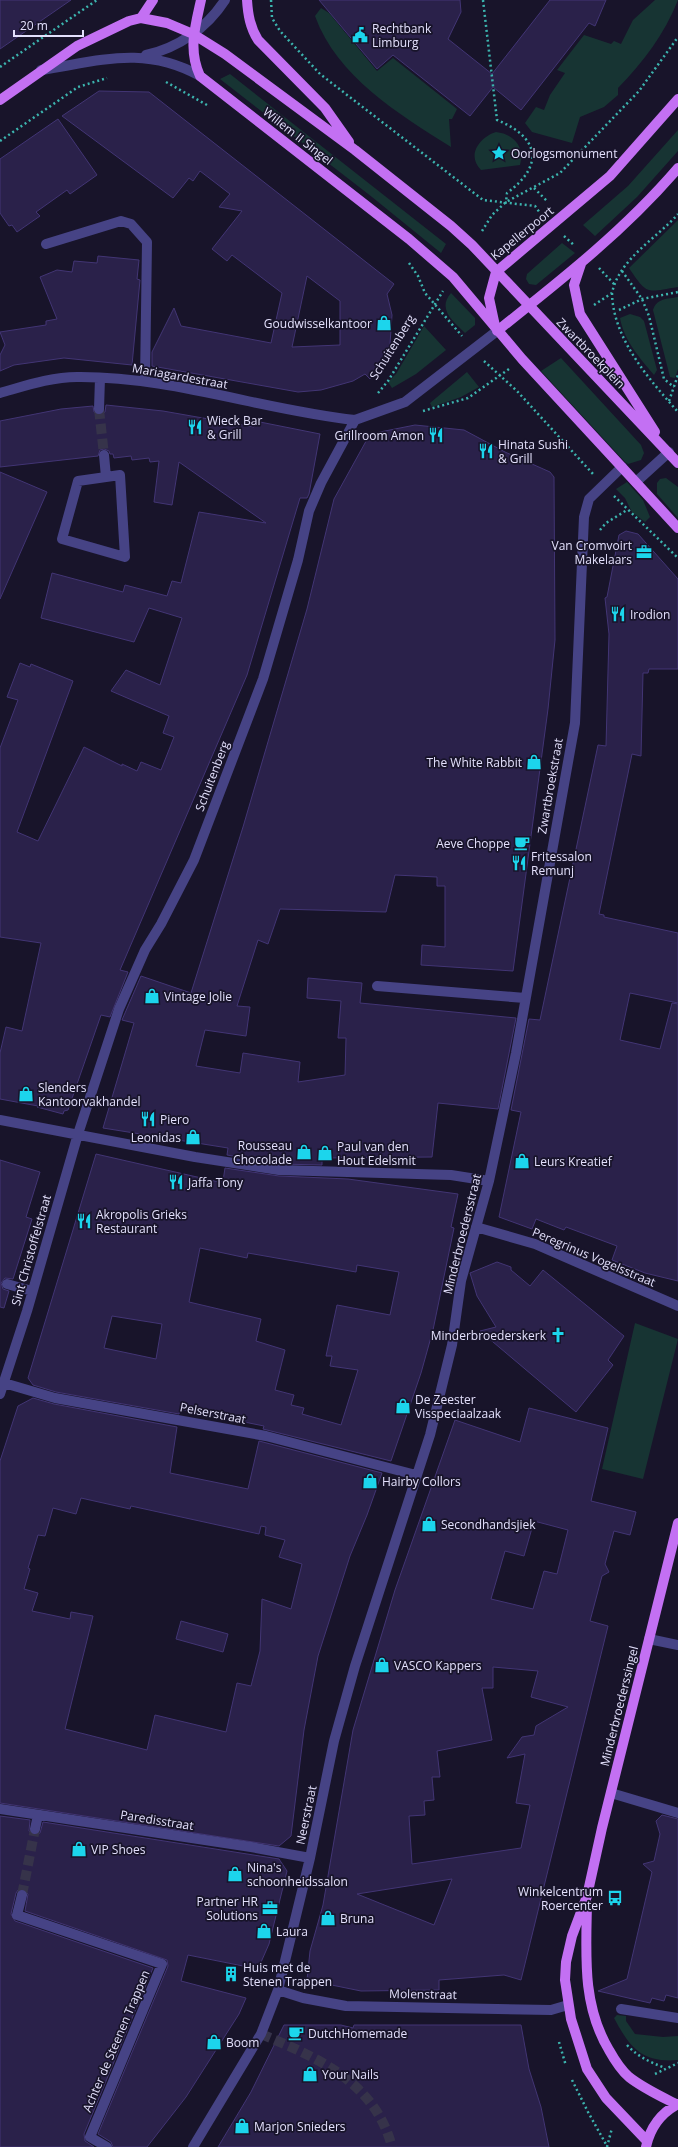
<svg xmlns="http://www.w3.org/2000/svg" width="678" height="2147" font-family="'Open Sans',sans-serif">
	<rect width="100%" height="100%" fill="#18142a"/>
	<path fill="#173433" d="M 655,0 L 678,0 C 664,35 644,61 618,88 L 618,95 L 604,107 L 580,117 L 572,143 L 532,132 L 525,123 L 536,107 L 544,110 L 550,95 L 565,73 L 557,70 L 584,35 L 611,44 L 614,41 L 621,44 L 633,20 Z
		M 321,8 L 329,13 L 377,71 L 393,58 L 457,109 L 452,119 L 449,119 L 451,147 C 399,114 337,77 315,16 Z
		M 230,74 L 446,244 L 441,253 L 372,197 L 220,79 Z
		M 678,130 L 678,151 L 637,197 L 595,236 L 583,225 L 628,186 Z
		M 496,132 C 514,134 525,147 520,165 L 481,170 C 466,155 480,137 496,132 Z
		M 678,220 L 678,287 C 646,292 648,296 629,268 Z
		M 562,243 L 575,253 L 536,285 L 529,284 L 526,279 L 527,274 Z
		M 451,293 L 475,318 L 475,325 L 465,333 C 453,321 437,309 451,293 Z
		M 678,297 L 678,369 L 675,378 L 670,377 L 653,310 C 657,298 667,299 678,297 Z
		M 630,314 L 640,317 L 644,321 L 657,370 L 654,375 C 640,358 624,341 620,318 Z
		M 424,326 L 446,350 L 416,374 L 392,388 L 388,382 L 396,374 Z
		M 561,358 L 641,445 L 644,453 L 641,460 L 628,464 L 625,462 L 541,371 Z
		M 467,372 L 479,387 L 461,397 L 432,407 L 430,403 Z
		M 666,478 L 678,487 L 678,518 L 657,494 L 657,483 L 660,479 Z
		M 627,482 L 643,500 L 650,517 L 645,522 L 632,512 L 625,498 L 616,489 Z
		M 635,1323 L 678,1339 L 643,1479 L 602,1469 Z
		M 617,2015 L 626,2016 L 626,2021 L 635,2034 L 663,2037 L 678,2036 L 678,2060 C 642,2063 630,2048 614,2018 Z"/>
	<path fill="#2a214a" stroke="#423574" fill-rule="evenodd" d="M 0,0 L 71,0 L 0,49 Z
		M 319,0 L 460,0 L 461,12 L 448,39 L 492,74 L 550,0 L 606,0 L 595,26 L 589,23 L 521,110 L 493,87 L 470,116 L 393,55 L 377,69 Z
		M 99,91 L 149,92 L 394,284 L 387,294 L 392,315 L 390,344 L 384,359 L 370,379 L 365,374 L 353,381 L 321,390 L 298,392 L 152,366 L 152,352 L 174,308 L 181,326 L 271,343 L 282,293 L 232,255 L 227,261 L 212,249 L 242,211 L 219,207 L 230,194 L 200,171 L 193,181 L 189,178 L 173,198 L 62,116 ZM 307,276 L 340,301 L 340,345 L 292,347 Z
		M 58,119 L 97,175 L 70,194 L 67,190 L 36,212 L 40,216 L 17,232 L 12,225 L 9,226 L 0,213 L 0,159 Z
		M 98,256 L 139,260 L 137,279 L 140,280 L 132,365 L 64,358 L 14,365 L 0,371 L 0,355 L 5,345 L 0,332 L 46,325 L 46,321 L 57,319 L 40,277 L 57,270 L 72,272 L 74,261 L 97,263 Z
		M 106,405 L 163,411 L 254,427 L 255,421 L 320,434 L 309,494 L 307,498 L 300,498 L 247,675 L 120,970 L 128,972 L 110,1017 L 101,1015 L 68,1110 L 64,1111 L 63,1114 L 37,1107 L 38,1106 L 0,1099 L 0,1053 L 6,1027 L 22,1031 L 41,943 L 0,937 L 0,748 L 18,700 L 7,697 L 20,663 L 30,667 L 31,664 L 73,681 L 17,832 L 38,841 L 84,747 L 122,766 L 122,764 L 137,771 L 141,762 L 161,770 L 174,737 L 163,733 L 169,716 L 111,691 L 126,670 L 160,685 L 182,618 L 149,608 L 134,642 L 41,618 L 52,573 L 123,592 L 125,585 L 167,596 L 172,581 L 181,583 L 199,512 L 266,523 L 179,462 L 172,505 L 154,502 L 159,461 L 150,462 L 149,458 L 132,460 L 131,456 L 114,458 L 113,454 L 110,454 L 109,451 L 104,449 L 100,450 L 98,456 L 0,467 L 0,421 L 61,409 L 93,406 L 94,412 L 99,415 L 105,412 Z
		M 415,425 L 464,430 L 505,452 L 550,472 L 554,477 L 555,640 L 548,709 L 513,971 L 421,965 L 422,945 L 445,947 L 445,886 L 437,886 L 437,877 L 395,875 L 386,912 L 280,909 L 268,944 L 258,940 L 237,1006 L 250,1007 L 246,1036 L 205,1030 L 196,1066 L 240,1073 L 243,1053 L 300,1062 L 298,1082 L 345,1075 L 346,1038 L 338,1038 L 341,1001 L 307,998 L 308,978 L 362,983 L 360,1003 L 516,1018 L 498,1109 L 438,1103 L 432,1157 L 322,1158 L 322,1165 L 280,1164 L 227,1155 L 228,1148 L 103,1128 L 134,1023 L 122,1020 L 141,976 L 191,993 L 243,827 L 307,609 L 334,499 L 370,434 Z
		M 0,472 L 47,492 L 0,599 Z
		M 626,531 L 638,534 L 678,579 L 678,669 L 649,669 L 648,673 L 643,673 L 641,756 L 632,754 L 599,914 L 604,915 L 604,917 L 678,933 L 678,1003 L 630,993 L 620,1040 L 660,1049 L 672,1003 L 678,1004 L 678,1281 L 645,1273 L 612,1260 L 617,1246 L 566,1227 L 564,1230 L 536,1219 L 532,1229 L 499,1217 L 521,1112 L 511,1110 L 529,1019 L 540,1020 L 598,745 L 606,746 L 609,634 L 605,598 L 607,597 L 619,535 Z
		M 96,1154 L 219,1182 L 223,1181 L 225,1168 L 279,1176 L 348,1179 L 458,1194 L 451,1227 L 454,1228 L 433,1330 L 421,1373 L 391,1461 L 263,1429 L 264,1426 L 180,1409 L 179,1414 L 56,1392 L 33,1385 L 28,1378 ZM 200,1248 L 247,1258 L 248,1253 L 356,1272 L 357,1265 L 399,1272 L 390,1315 L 337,1305 L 326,1356 L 332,1356 L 330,1366 L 358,1370 L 341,1425 L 302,1414 L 304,1408 L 291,1405 L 294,1395 L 275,1390 L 285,1350 L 256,1341 L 261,1319 L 189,1302 ZM 112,1316 L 162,1324 L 156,1359 L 104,1348 Z
		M 0,1160 L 40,1172 L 26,1217 L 32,1219 L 13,1279 L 5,1278 L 1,1283 L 3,1289 L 9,1291 L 4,1308 L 0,1307 Z
		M 497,1262 L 511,1267 L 511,1270 L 530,1286 L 543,1270 L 624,1336 L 608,1360 L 613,1365 L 576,1412 L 480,1331 L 496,1327 L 477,1296 L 470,1273 Z
		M 33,1398 L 54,1404 L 177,1427 L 170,1473 L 248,1489 L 259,1441 L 382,1473 L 367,1515 L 350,1556 L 318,1656 L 304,1730 L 291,1836 L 279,1846 L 0,1803 L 0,1461 L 18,1406 ZM 81,1498 L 130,1509 L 131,1506 L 259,1534 L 261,1526 L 266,1527 L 265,1535 L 285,1540 L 279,1557 L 302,1564 L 291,1609 L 262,1599 L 260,1651 L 251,1686 L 237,1683 L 226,1732 L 155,1715 L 147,1750 L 65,1729 L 93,1616 L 71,1612 L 70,1619 L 32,1611 L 38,1593 L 24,1589 L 30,1569 L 28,1568 L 38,1535 L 45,1536 L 53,1508 L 76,1514 Z
		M 529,1408 L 608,1428 L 591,1501 L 636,1512 L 630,1535 L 614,1531 L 605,1564 L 609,1572 L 602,1576 L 590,1621 L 608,1626 L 521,1980 L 504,1975 L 439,1980 L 439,1990 L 361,1991 L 307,1980 L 310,1951 L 323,1905 L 353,1730 L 395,1590 L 455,1420 L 520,1442 ZM 534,1521 L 568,1530 L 557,1574 L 544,1571 L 533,1609 L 491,1599 L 505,1551 L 524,1556 ZM 493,1667 L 538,1671 L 531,1697 L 568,1707 L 536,1726 L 534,1735 L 522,1737 L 507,1758 L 525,1754 L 516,1803 L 530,1805 L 521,1848 L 412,1864 L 409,1816 L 425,1815 L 424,1801 L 434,1800 L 432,1777 L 440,1777 L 437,1751 L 492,1740 L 482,1688 L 493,1688 ZM 452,1879 L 434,1925 L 357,1894 Z
		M 181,1621 L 228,1634 L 223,1652 L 176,1639 Z
		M 662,1815 L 678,1819 L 678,1998 L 666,1995 L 664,2001 L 652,1998 L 650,2003 L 598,1991 L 627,1979 L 652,1872 L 643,1864 L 654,1861 L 660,1834 L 656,1821 Z
		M 0,1816 L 30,1820 L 29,1831 L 34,1835 L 40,1833 L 43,1822 L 279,1859 L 287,1871 L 269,1944 L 258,1969 L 188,1955 L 181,1981 L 246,1998 L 239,2014 L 186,2097 L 147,2147 L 113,2147 L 111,2142 L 98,2134 L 168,1966 L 167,1960 L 25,1911 L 28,1894 L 23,1889 L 18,1890 L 16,1893 L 11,1914 L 15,1921 L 153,1968 L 84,2134 L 85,2141 L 94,2147 L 0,2147 Z
		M 284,2025 L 341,2025 L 353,2028 L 354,2025 L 521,2025 L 529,2069 L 541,2107 L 549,2147 L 218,2147 L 251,2092 Z"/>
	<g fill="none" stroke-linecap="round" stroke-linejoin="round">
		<path stroke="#36334a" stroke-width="10" stroke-dasharray="10 5" stroke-linecap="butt" d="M 99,409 L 104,455
			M 22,1895 L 35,1829
			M 261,2034 C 318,2058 375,2082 392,2147"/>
		<path stroke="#3cb4ae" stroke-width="2.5" stroke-dasharray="2 3" stroke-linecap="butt" d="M 271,0 L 272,18 L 280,31 L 320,74 L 483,200 L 535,206 L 540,213
			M 483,0 L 497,120 C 539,137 545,165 507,193 L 506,202
			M 0,67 L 97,0
			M 166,82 L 207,105
			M 0,141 L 78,87 L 107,78
			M 534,188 L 547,201
			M 482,231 L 492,215 L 506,202 L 560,173 L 639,91 L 678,37
			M 564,236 L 575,246
			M 409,263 L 418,276 L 425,293 L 462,336
			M 599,268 L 614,284
			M 622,271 L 642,299 L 649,316 L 664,379 L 674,387
			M 612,293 C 613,339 649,379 678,412
			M 594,305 L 612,293 C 619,259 656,239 678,214
			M 619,310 L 642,299 L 678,292
			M 484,361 L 517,391 L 593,474
			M 378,393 L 388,381 L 443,291
			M 669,401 L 678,375
			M 423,411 L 468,398 L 509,369
			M 614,496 L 678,558
			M 600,530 L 606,523 L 627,510
			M 559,2042 L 566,2066
			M 627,2045 C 638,2057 650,2062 665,2068
			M 655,2074 L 678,2063
			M 572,2080 L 588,2112 L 607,2146
			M 607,2147 L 612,2128"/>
		<path stroke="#464385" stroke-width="10" d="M 146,55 C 178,48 207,28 225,0
			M 41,70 C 100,61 144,45 200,76
			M 46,244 L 121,221 L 131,224 L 147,242 L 145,381
			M 0,393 C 25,386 51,377 77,377 C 171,376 262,410 355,420
			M 99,409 L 100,378
			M 104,455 L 106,477 L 78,481 L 62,539 L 125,557 L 120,475 L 106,477
			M 636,482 L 669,452
			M 377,986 L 525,998
			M 0,1120 L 195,1157 L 279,1170 L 451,1175 L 489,1181
			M 476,1227 L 535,1244 L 678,1306
			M 7,1284 L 32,1291
			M 4,1383 L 55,1398 L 266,1436 L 416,1475
			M 0,1394 L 27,1311 L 78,1134 L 119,1009 L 145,950 L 161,924 L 194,860 L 263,679 L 298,560 L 309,511 L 321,483 L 355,420 L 405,402 L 497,331
			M 649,1639 L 678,1645
			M 611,1793 L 678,1813
			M 0,1809 L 251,1847 L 310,1858
			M 35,1829 L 38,1815
			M 22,1895 L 17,1915 L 162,1964 L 90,2137 L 107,2147
			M 278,1990 L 303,1998 L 346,2006 L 551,2010 L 568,2005
			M 621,2009 L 678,2018
			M 193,2147 L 261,2034 L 278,1990 L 310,1858 L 334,1741 L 355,1666 L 430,1435 L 452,1345 L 461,1281 L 489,1181 L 516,1053 L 575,723 L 584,517 L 589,499 L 622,467"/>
		<path stroke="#c370f3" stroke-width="10" d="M 201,0 C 195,27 188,50 200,76 L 409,239 L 453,277 L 522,359 L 678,528
			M 247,0 C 248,15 250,27 258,40 L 325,108 L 349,142
			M 141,18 L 153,0
			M 0,100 L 77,46 L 129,21 L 141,18 L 167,23 L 193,34 L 225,54 L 355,150 L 451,226 L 472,245 L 678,463
			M 581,264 L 574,285 L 580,314 L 655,432
			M 495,326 L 489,298 L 496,272 L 610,176 L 678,99
			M 497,331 C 560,281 625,230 678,168
			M 587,1904 C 586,1955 582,2005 609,2050 C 614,2059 621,2070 629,2077 C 643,2088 660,2096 676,2104
			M 647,2141 L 606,2098 L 587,2069 L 571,2019 L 565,1980 L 566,1962 L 572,1936 L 587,1896 L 602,1828 L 678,1523
			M 646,2147 C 650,2128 661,2113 678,2104"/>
	</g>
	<defs>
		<symbol id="civic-bare" viewBox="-9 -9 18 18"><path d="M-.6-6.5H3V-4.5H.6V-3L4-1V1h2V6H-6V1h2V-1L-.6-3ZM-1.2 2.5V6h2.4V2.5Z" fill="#1cd5ec" stroke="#18142a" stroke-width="2.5" paint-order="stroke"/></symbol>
		<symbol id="sight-bare" viewBox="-9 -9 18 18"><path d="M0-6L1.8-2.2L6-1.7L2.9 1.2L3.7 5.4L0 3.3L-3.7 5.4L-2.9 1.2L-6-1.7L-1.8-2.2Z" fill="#1cd5ec" stroke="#18142a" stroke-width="2.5" paint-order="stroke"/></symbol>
		<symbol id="shop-bare" viewBox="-9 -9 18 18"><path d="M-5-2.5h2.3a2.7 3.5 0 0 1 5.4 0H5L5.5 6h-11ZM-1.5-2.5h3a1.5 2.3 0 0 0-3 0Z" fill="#1cd5ec" stroke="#18142a" stroke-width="2.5" paint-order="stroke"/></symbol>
		<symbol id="restaurant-bare" viewBox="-9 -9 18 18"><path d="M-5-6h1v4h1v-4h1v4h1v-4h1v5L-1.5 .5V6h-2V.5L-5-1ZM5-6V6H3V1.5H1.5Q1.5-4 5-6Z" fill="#1cd5ec" stroke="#18142a" stroke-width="2.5" paint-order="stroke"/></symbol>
		<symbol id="office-bare" viewBox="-9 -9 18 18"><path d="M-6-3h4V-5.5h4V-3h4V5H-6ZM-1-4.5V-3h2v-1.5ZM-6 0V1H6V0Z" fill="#1cd5ec" stroke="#18142a" stroke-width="2.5" paint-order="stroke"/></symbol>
		<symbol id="cafe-bare" viewBox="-9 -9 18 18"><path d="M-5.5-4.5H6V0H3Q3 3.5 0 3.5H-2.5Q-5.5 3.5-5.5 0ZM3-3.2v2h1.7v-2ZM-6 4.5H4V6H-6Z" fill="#1cd5ec" stroke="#18142a" stroke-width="2.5" paint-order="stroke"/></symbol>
		<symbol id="church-bare" viewBox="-9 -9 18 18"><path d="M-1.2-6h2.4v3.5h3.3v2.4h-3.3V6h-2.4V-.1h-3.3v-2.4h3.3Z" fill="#1cd5ec" stroke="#18142a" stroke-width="2.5" paint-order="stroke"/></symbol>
		<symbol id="bus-bare" viewBox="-9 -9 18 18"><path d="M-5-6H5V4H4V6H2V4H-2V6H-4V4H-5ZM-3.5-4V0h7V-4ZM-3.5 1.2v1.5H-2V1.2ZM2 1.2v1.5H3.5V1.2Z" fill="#1cd5ec" stroke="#18142a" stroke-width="2.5" paint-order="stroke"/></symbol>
		<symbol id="building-bare" viewBox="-9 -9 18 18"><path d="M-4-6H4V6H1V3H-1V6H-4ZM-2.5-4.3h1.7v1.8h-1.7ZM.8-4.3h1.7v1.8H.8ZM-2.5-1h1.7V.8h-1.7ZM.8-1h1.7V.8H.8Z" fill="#1cd5ec" stroke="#18142a" stroke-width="2.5" paint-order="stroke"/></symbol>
	</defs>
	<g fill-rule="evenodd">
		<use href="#civic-bare" x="349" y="24" width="22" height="22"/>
		<use href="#sight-bare" x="488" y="142" width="22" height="22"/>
		<use href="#shop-bare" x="373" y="312" width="22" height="22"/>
		<use href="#restaurant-bare" x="184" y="416" width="22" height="22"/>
		<use href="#restaurant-bare" x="425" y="424" width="22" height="22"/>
		<use href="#restaurant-bare" x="475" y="440" width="22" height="22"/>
		<use href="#office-bare" x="633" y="541" width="22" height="22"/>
		<use href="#restaurant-bare" x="607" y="603" width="22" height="22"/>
		<use href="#shop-bare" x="523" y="751" width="22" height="22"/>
		<use href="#cafe-bare" x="511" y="832" width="22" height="22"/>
		<use href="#restaurant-bare" x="508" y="852" width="22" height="22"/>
		<use href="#shop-bare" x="141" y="985" width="22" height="22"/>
		<use href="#shop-bare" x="15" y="1083" width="22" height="22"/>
		<use href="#restaurant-bare" x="137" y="1108" width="22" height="22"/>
		<use href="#shop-bare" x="182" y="1126" width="22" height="22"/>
		<use href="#shop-bare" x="293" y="1141" width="22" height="22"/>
		<use href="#shop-bare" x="314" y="1142" width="22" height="22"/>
		<use href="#shop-bare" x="511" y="1150" width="22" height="22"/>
		<use href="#restaurant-bare" x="165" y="1171" width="22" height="22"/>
		<use href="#restaurant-bare" x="73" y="1210" width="22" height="22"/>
		<use href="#church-bare" x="547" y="1324" width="22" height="22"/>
		<use href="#shop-bare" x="392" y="1395" width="22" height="22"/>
		<use href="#shop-bare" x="359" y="1470" width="22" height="22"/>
		<use href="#shop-bare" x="418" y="1513" width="22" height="22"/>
		<use href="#shop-bare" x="371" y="1654" width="22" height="22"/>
		<use href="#shop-bare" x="68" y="1838" width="22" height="22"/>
		<use href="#shop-bare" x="224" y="1863" width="22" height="22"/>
		<use href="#bus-bare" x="604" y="1887" width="22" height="22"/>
		<use href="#office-bare" x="259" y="1897" width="22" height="22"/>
		<use href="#shop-bare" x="317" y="1907" width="22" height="22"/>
		<use href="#shop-bare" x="253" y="1920" width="22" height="22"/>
		<use href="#building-bare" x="220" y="1963" width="22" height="22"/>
		<use href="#cafe-bare" x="285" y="2022" width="22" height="22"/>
		<use href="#shop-bare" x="203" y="2031" width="22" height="22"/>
		<use href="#shop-bare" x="299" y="2063" width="22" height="22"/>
		<use href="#shop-bare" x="231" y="2115" width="22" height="22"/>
	</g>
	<g text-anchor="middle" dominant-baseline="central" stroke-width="3.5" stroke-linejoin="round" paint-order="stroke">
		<g font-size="12" fill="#e3e0fc" stroke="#18142a" text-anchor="start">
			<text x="372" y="28">Rechtbank<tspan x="372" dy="14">Limburg</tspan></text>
			<text x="511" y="153">Oorlogsmonument</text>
			<text x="372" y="323" text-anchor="end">Goudwisselkantoor</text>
			<text x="207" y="420">Wieck Bar<tspan x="207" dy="14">&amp; Grill</tspan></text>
			<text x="424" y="435" text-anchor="end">Grillroom Amon</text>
			<text x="498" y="444">Hinata Sushi<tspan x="498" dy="14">&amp; Grill</tspan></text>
			<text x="632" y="545" text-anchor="end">Van Cromvoirt<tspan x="632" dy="14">Makelaars</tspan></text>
			<text x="630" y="614">Irodion</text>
			<text x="522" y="762" text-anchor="end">The White Rabbit</text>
			<text x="510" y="843" text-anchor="end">Aeve Choppe</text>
			<text x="531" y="856">Fritessalon<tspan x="531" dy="14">Remunj</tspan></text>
			<text x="164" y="996">Vintage Jolie</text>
			<text x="38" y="1087">Slenders<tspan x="38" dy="14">Kantoorvakhandel</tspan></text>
			<text x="160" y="1119">Piero</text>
			<text x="181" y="1137" text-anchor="end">Leonidas</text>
			<text x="292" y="1145" text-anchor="end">Rousseau<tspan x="292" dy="14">Chocolade</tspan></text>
			<text x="337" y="1146">Paul van den<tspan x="337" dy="14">Hout Edelsmit</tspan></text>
			<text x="534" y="1161">Leurs Kreatief</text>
			<text x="188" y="1182">Jaffa Tony</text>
			<text x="96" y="1214">Akropolis Grieks<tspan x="96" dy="14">Restaurant</tspan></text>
			<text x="546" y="1335" text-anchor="end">Minderbroederskerk</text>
			<text x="415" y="1399">De Zeester<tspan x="415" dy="14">Visspeciaalzaak</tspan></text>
			<text x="382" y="1481">Hairby Collors</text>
			<text x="441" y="1524">Secondhandsjiek</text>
			<text x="394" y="1665">VASCO Kappers</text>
			<text x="91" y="1849">VIP Shoes</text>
			<text x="247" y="1867">Nina's<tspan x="247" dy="14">schoonheidssalon</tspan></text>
			<text x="603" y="1891" text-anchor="end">Winkelcentrum<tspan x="603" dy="14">Roercenter</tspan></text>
			<text x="258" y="1901" text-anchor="end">Partner HR<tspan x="258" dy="14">Solutions</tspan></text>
			<text x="340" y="1918">Bruna</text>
			<text x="276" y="1931">Laura</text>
			<text x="243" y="1967">Huis met de<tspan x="243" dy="14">Stenen Trappen</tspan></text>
			<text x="308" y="2033">DutchHomemade</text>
			<text x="226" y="2042">Boom</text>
			<text x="322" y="2074">Your Nails</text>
			<text x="254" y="2126">Marjon Snieders</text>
		</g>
		<g font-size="12" fill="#e3e0fc" stroke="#18142a">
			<text transform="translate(298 136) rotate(38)">Willem II Singel</text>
			<text transform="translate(522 233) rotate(-39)">Kapellerpoort</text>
			<text transform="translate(392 347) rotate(-58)">Schuitenberg</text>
			<text transform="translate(591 353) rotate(46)">Zwartbroekplein</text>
			<text transform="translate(180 376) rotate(10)">Mariagardestraat</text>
			<text transform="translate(212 776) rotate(-69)">Schuitenberg</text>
			<text transform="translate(550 786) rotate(-80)">Zwartbroekstraat</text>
			<text transform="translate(462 1234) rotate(-76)">Minderbroedersstraat</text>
			<text transform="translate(31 1250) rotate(-74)">Sint Christoffelstraat</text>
			<text transform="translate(594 1257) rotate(23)">Peregrinus Vogelsstraat</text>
			<text transform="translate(213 1413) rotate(11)">Pelserstraat</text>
			<text transform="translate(619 1706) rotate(-76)">Minderbroederssingel</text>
			<text transform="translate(306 1815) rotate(-78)">Neerstraat</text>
			<text transform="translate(157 1820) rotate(9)">Paredisstraat</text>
			<text transform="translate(423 1994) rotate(1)">Molenstraat</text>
			<text transform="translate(116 2041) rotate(-67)">Achter de Steenen Trappen</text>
		</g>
	</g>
	<path d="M14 30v6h69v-6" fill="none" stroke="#e3e0fc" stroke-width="2"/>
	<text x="20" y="30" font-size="12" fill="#e3e0fc" stroke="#18142a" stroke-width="3" paint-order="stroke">20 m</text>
</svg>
